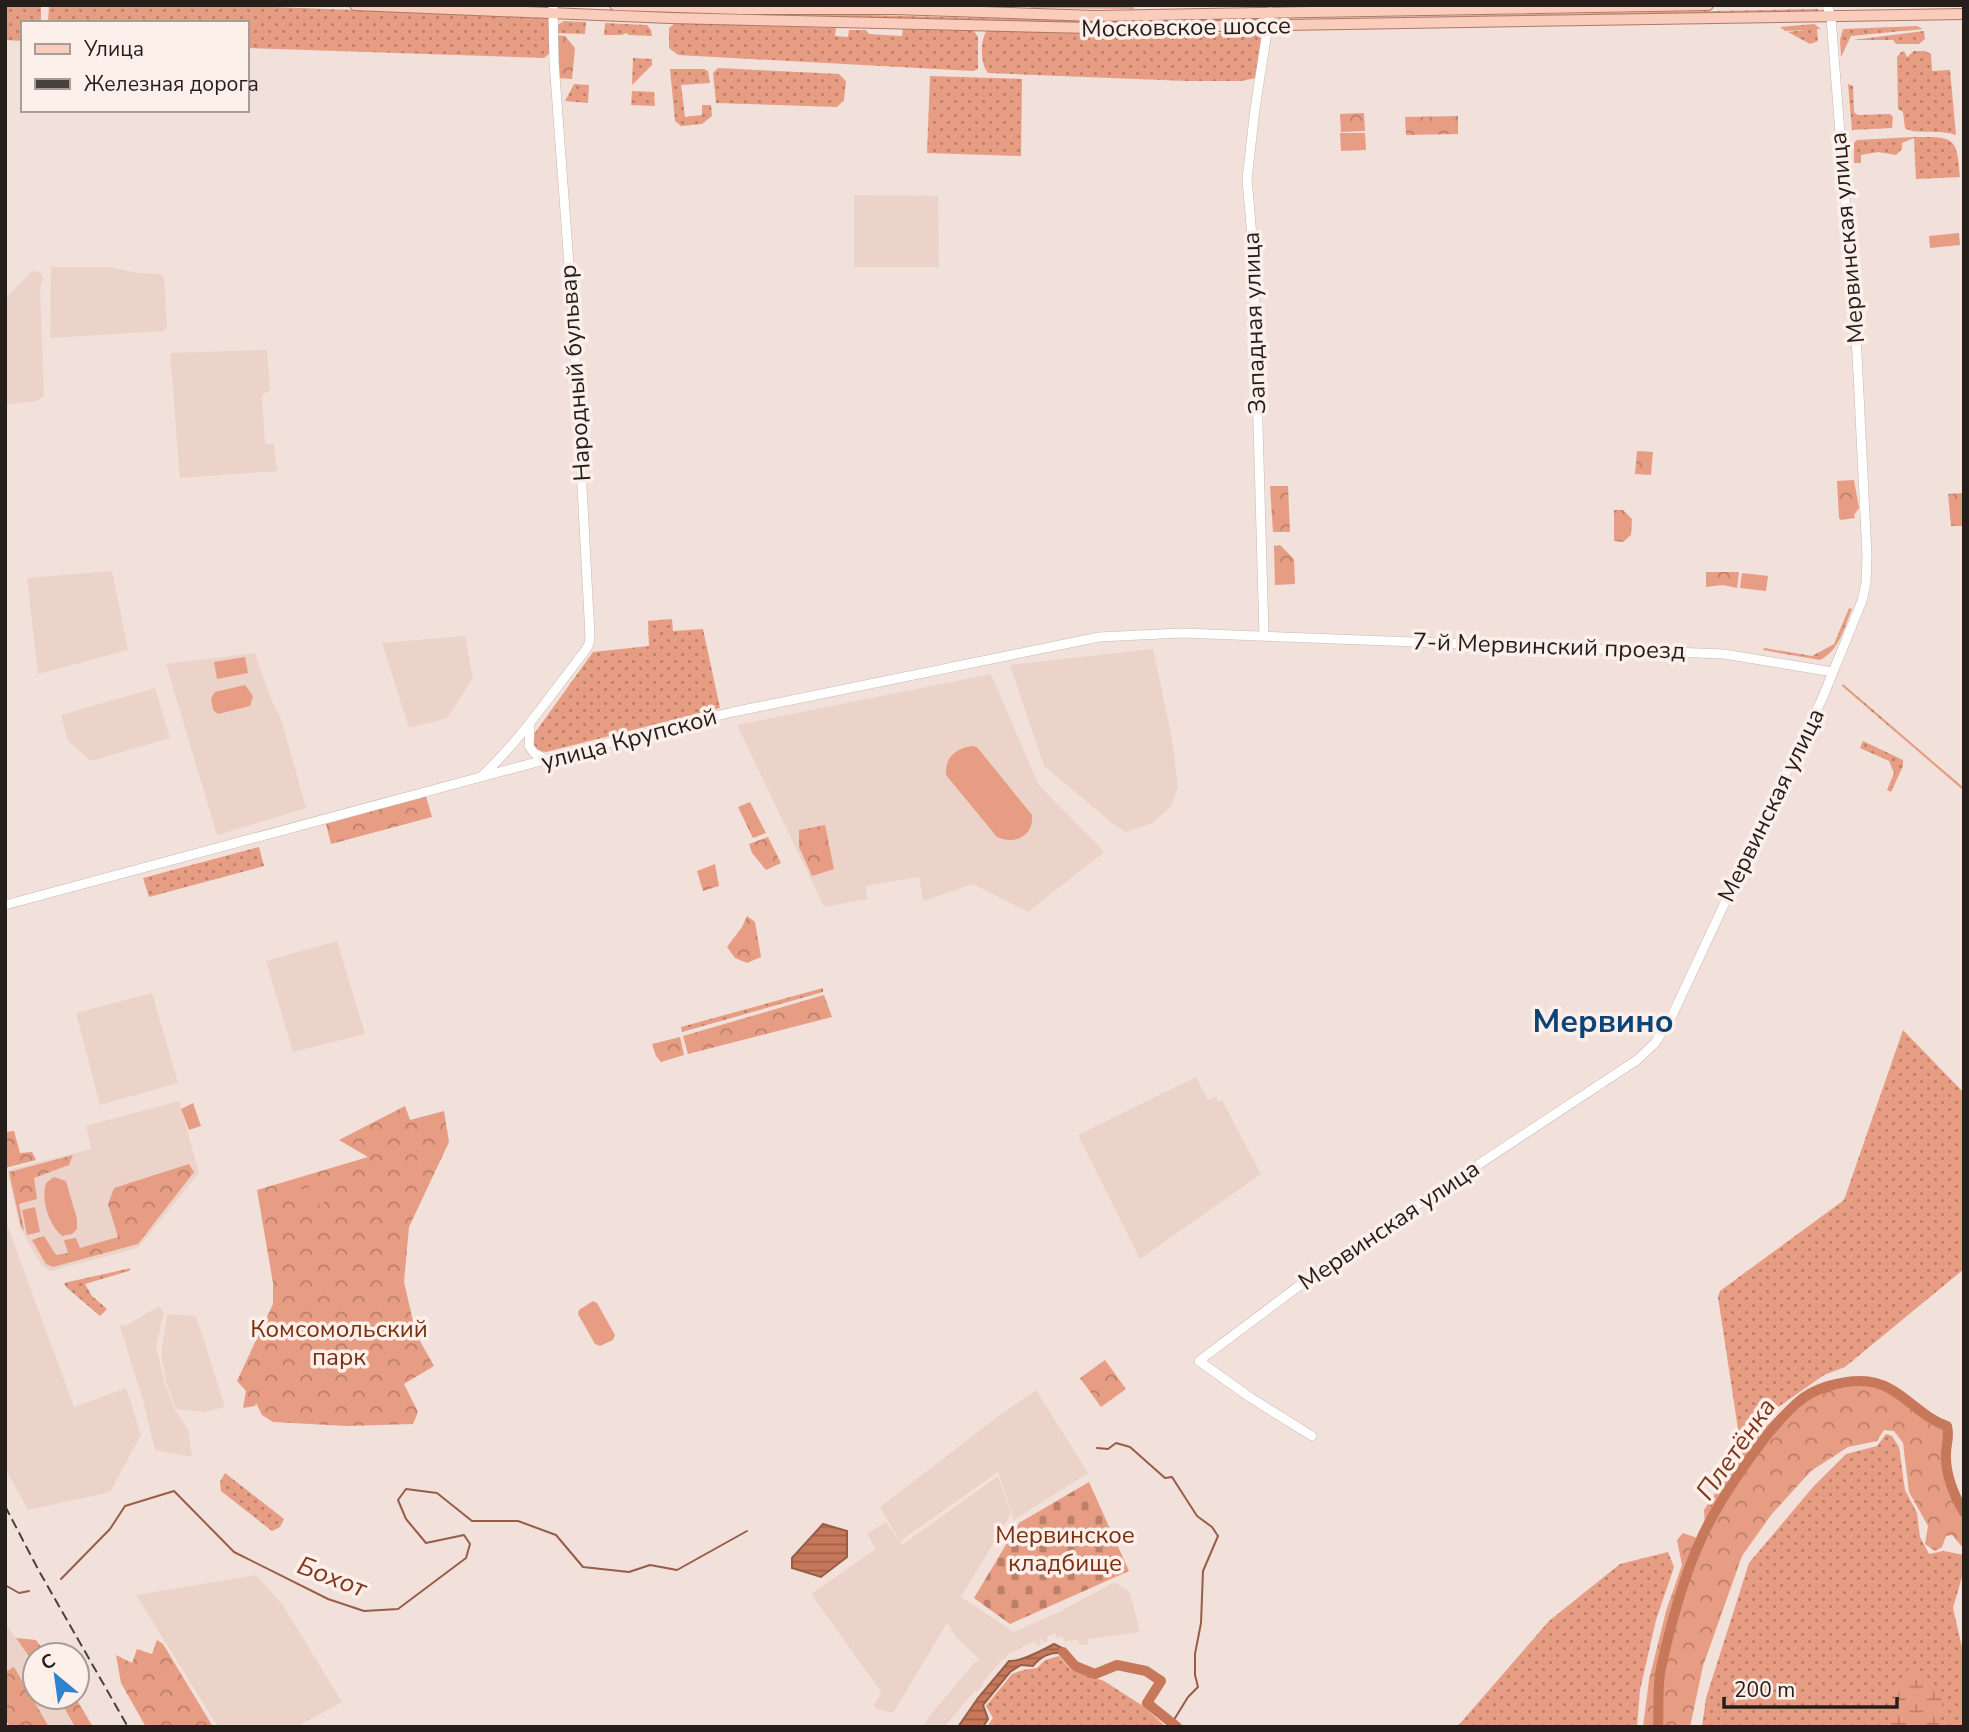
<svg xmlns="http://www.w3.org/2000/svg" width="1969" height="1732" font-family="'Nunito Sans',sans-serif">
	<defs>
		<pattern id="grass-dots" width="8" height="8" patternUnits="userSpaceOnUse" patternTransform="scale(1.75)"><rect width="8" height="8" fill="#e79d83"/><path d="M2 2h.1M6 6h.1" fill="none" stroke="#bb7f6a" stroke-width="1.8" stroke-linecap="round"/></pattern>
		<pattern id="forest-crowns" width="20" height="18" patternUnits="userSpaceOnUse" patternTransform="scale(1.75)"><rect width="20" height="18" fill="#e79d83"/><path d="M2 6a3 3 0 1 1 6 0M12 15a3 3 0 1 1 6 0" fill="none" stroke="#bb7f6a"/></pattern>
		<pattern id="wetland-marsh" width="20" height="14" patternUnits="userSpaceOnUse" patternTransform="scale(1.75)"><rect width="20" height="14" fill="#e79d83"/><path d="M1 5h8M5 5V1M11 12h8M15 12V8" fill="none" stroke="#bb7f6a"/></pattern>
		<pattern id="cemetery-stones" width="16" height="16" patternUnits="userSpaceOnUse" patternTransform="scale(1.75)"><rect width="16" height="16" fill="#e79d83"/><path d="M2 7V4a2 2 0 0 1 4 0v3zM10 15v-3a2 2 0 0 1 4 0v3z" fill="#bb7f6a"/></pattern>
		<pattern id="water-rules" width="6" height="5" patternUnits="userSpaceOnUse" patternTransform="scale(1.75)"><rect width="6" height="5" fill="#c7785b"/><path d="M0 2.5h6" fill="none" stroke="#a1624a"/></pattern>
	</defs>
	<rect width="100%" height="100%" fill="#f2e0da"/>
	<path fill="#ecd3ca" d="M 854,195 L 938,196 L 939,267 L 854,267 Z
		M 51,267 L 110,267 L 136,273 L 160,274 L 164,277 L 167,328 L 163,331 L 50,338 Z
		M 32,271 L 40,272 L 43,278 L 40,288 L 44,396 L 36,401 L 5,405 L 5,299 Z
		M 267,350 L 270,390 L 262,395 L 265,444 L 274,444 L 277,471 L 180,478 L 170,353 Z
		M 112,571 L 128,650 L 38,674 L 27,578 Z
		M 465,636 L 473,678 L 447,718 L 409,728 L 382,643 Z
		M 1153,649 L 1172,739 L 1178,787 L 1171,807 L 1152,823 L 1126,832 L 1112,823 L 1044,766 L 1010,665 Z
		M 255,653 L 270,697 L 281,719 L 306,808 L 217,835 L 166,664 Z
		M 991,674 L 1038,784 L 1104,852 L 1028,912 L 973,884 L 923,901 L 919,877 L 866,886 L 867,899 L 824,907 L 737,725 Z
		M 155,688 L 170,738 L 91,761 L 68,741 L 61,715 Z
		M 337,941 L 365,1034 L 293,1052 L 266,961 Z
		M 152,993 L 178,1083 L 100,1105 L 76,1013 Z
		M 1196,1077 L 1208,1100 L 1216,1097 L 1218,1102 L 1222,1100 L 1261,1174 L 1140,1259 L 1078,1135 Z
		M 179,1101 L 199,1173 L 138,1248 L 50,1271 L 42,1266 L 20,1228 L 7,1170 L 91,1149 L 86,1126 Z
		M 5,1214 L 8,1227 L 74,1407 L 126,1388 L 141,1435 L 110,1492 L 28,1510 L 5,1468 Z
		M 159,1306 L 164,1313 L 156,1346 L 165,1384 L 175,1410 L 188,1430 L 192,1457 L 155,1450 L 144,1404 L 120,1326 L 127,1325 Z
		M 167,1314 L 196,1316 L 225,1407 L 205,1412 L 176,1409 L 166,1382 L 161,1354 Z
		M 1036,1390 L 1088,1473 L 1014,1520 L 998,1472 L 900,1541 L 880,1507 L 1000,1415 Z
		M 998,1476 L 1011,1514 L 961,1597 L 1014,1632 L 1057,1613 L 1115,1582 L 1130,1592 L 1140,1632 L 1088,1639 L 1088,1645 L 1079,1645 L 1078,1640 L 1064,1641 L 1063,1636 L 1057,1638 L 1055,1633 L 1047,1637 L 1048,1641 L 1044,1643 L 1042,1638 L 1040,1639 L 1041,1644 L 1038,1646 L 1035,1641 L 1008,1654 L 1006,1658 L 1002,1660 L 983,1682 L 984,1684 L 977,1692 L 975,1690 L 946,1725 L 948,1727 L 923,1727 L 931,1714 L 975,1662 L 980,1660 L 956,1637 L 947,1623 L 893,1713 L 879,1710 L 873,1706 L 882,1693 L 811,1594 L 876,1549 L 867,1534 L 886,1522 L 902,1545 Z
		M 256,1575 L 282,1604 L 342,1702 L 296,1727 L 218,1727 L 136,1595 Z
		M 5,1623 L 35,1665 L 35,1697 L 58,1697 L 75,1727 L 49,1727 L 14,1668 L 5,1672 Z"/>
	<path fill="url(#grass-dots)" d="M 5,5 L 41,5 L 41,23 L 23,23 L 23,41 L 5,40 Z
		M 49,5 L 221,5 L 546,17 L 549,20 L 552,51 L 544,58 L 247,48 L 247,23 L 48,23 Z
		M 1029,5 L 1129,5 L 1134,6 L 1134,9 L 1031,8 Z
		M 1818,9 L 1818,11 L 1280,19 Z
		M 832,14 L 1090,21 L 1262,19 L 1090,24 L 798,16 Z
		M 564,21 L 586,22 L 585,34 L 555,33 L 556,26 Z
		M 605,23 L 647,25 L 651,30 L 652,36 L 629,35 L 626,33 L 622,35 L 604,35 Z
		M 675,23 L 836,28 L 835,36 L 848,37 L 849,30 L 866,30 L 869,34 L 902,36 L 903,29 L 974,31 L 978,37 L 978,69 L 973,71 L 678,55 L 669,48 L 669,28 Z
		M 1814,24 L 1821,29 L 1817,29 L 1818,41 L 1810,44 L 1788,32 L 1805,30 L 1785,31 L 1780,27 Z
		M 1917,26 L 1923,29 L 1851,36 L 1841,57 L 1840,40 L 1843,29 Z
		M 987,30 L 1158,34 L 1256,32 L 1263,38 L 1256,78 L 1241,81 L 1187,81 L 988,73 C 980,64 980,40 987,30 Z
		M 1924,31 L 1925,39 L 1919,44 L 1896,44 L 1893,40 L 1853,40 Z
		M 1904,51 L 1907,57 L 1914,51 L 1925,51 L 1931,54 L 1932,71 L 1950,70 L 1956,135 C 1940,129 1914,135 1905,128 L 1903,112 L 1898,109 L 1897,57 L 1901,52 Z
		M 633,58 L 652,59 L 652,65 L 632,85 Z
		M 718,68 L 839,74 L 846,81 L 844,100 L 837,107 L 716,103 L 713,73 Z
		M 670,69 L 704,69 L 708,71 L 710,83 L 681,85 L 685,117 L 702,115 L 702,105 L 711,105 L 712,116 L 702,124 L 681,126 L 675,121 Z
		M 930,76 L 1022,79 L 1021,156 L 927,153 Z
		M 574,84 L 589,85 L 588,103 L 565,101 Z
		M 1848,84 L 1853,86 L 1854,112 L 1858,115 L 1890,114 L 1893,117 L 1892,128 L 1852,130 Z
		M 632,91 L 654,92 L 655,106 L 631,105 Z
		M 1914,137 C 1954,137 1957,136 1960,177 L 1916,179 L 1914,138 L 1902,143 L 1902,149 L 1896,155 L 1878,152 L 1861,155 L 1861,163 L 1854,163 L 1854,143 L 1857,140 Z
		M 1849,608 L 1852,609 C 1844,628 1839,651 1820,660 L 1763,650 L 1764,648 L 1812,656 L 1834,644 Z
		M 672,619 L 673,631 L 703,629 L 720,708 L 546,752 L 536,750 L 533,744 L 534,734 L 593,652 L 649,646 L 648,621 Z
		M 1843,684 L 1964,788 L 1964,791 L 1842,686 Z
		M 1863,741 L 1903,760 L 1903,766 L 1891,792 L 1887,790 L 1894,773 L 1889,761 L 1860,748 Z
		M 259,847 L 264,866 L 149,897 L 143,878 Z
		M 823,988 L 823,992 L 682,1032 L 681,1027 Z
		M 1903,1030 L 1964,1093 L 1964,1269 L 1845,1367 L 1824,1375 L 1741,1433 L 1738,1429 L 1718,1297 L 1720,1291 L 1844,1200 Z
		M 131,1268 L 129,1271 L 85,1284 L 92,1296 L 107,1309 L 100,1316 L 66,1287 L 64,1283 Z
		M 1886,1434 L 1892,1436 L 1899,1447 L 1905,1490 L 1917,1513 L 1920,1537 L 1929,1554 L 1944,1551 L 1964,1555 L 1964,1570 L 1953,1608 L 1964,1656 L 1964,1727 L 1702,1727 L 1706,1698 L 1749,1563 L 1813,1487 L 1846,1454 L 1877,1446 Z
		M 225,1473 L 284,1519 L 280,1527 L 272,1531 L 221,1491 L 220,1482 Z
		M 1668,1552 L 1674,1567 L 1656,1620 L 1640,1690 L 1637,1727 L 1457,1727 L 1549,1621 L 1620,1564 Z
		M 1059,1656 L 1071,1670 L 1104,1681 L 1143,1706 L 1166,1727 L 987,1727 L 993,1718 L 986,1706 L 1012,1674 L 1023,1670 L 1037,1668 L 1045,1660 Z"/>
	<path fill="url(#forest-crowns)" d="M 555,35 L 565,36 L 575,48 L 572,79 L 558,78 Z
		M 1364,113 L 1365,131 L 1341,132 L 1340,114 Z
		M 1458,116 L 1458,134 L 1406,135 L 1405,117 Z
		M 1637,451 L 1653,452 L 1651,475 L 1635,474 Z
		M 1854,480 L 1859,508 L 1854,515 L 1855,518 L 1841,520 L 1839,518 L 1837,481 Z
		M 1270,486 L 1288,486 L 1290,532 L 1273,532 Z
		M 1964,493 L 1964,523 L 1962,526 L 1951,526 L 1948,494 Z
		M 1614,510 L 1623,510 L 1632,519 L 1631,535 L 1623,542 L 1614,541 Z
		M 1280,545 L 1294,559 L 1295,584 L 1275,585 L 1274,546 Z
		M 1706,572 L 1739,572 L 1737,588 L 1723,585 L 1706,587 Z
		M 426,796 L 432,817 L 331,844 L 326,824 Z
		M 750,802 L 766,833 L 753,838 L 738,807 Z
		M 825,825 L 834,869 L 812,876 L 799,847 L 799,830 Z
		M 768,837 L 781,863 L 766,870 L 752,853 L 749,844 Z
		M 715,864 L 719,886 L 703,891 L 697,871 Z
		M 747,916 L 755,922 L 761,957 L 747,963 L 735,958 L 727,947 L 742,927 Z
		M 824,995 L 832,1017 L 688,1054 L 683,1036 Z
		M 680,1037 L 684,1055 L 661,1062 L 656,1056 L 652,1044 Z
		M 405,1106 L 410,1120 L 444,1111 L 449,1142 L 409,1227 L 404,1282 L 416,1334 L 434,1366 L 404,1384 L 418,1412 L 413,1424 L 347,1426 L 273,1422 L 262,1415 L 256,1403 L 255,1406 L 243,1408 L 246,1391 L 237,1381 L 273,1304 L 273,1283 L 257,1190 L 368,1157 L 339,1140 Z
		M 14,1131 L 20,1153 L 32,1152 L 36,1160 L 5,1168 L 5,1132 Z
		M 73,1155 L 69,1165 L 34,1178 L 37,1199 L 19,1204 L 24,1230 L 21,1227 L 9,1172 Z
		M 189,1164 L 194,1172 L 138,1244 L 53,1267 L 46,1264 L 32,1240 L 44,1236 L 56,1255 L 68,1253 L 64,1240 L 76,1238 L 80,1248 L 118,1237 L 108,1204 L 114,1188 Z
		M 1105,1360 L 1126,1389 L 1101,1407 L 1080,1378 Z
		M 1862,1381 L 1882,1383 L 1912,1402 L 1917,1411 L 1928,1415 L 1934,1422 L 1947,1426 L 1949,1435 L 1945,1455 L 1950,1480 L 1964,1512 L 1964,1549 L 1952,1535 L 1946,1536 L 1942,1547 L 1935,1551 L 1925,1544 L 1928,1526 L 1909,1492 L 1903,1443 L 1894,1431 L 1884,1430 L 1877,1441 L 1848,1447 L 1811,1471 L 1771,1515 L 1742,1556 L 1703,1666 L 1690,1727 L 1643,1727 L 1649,1680 L 1666,1611 L 1682,1565 L 1677,1540 L 1683,1533 L 1697,1538 L 1705,1525 L 1704,1510 L 1723,1482 L 1737,1454 L 1779,1414 L 1789,1411 L 1798,1401 L 1821,1389 L 1841,1382 Z
		M 16,1638 L 36,1640 L 47,1655 L 35,1655 L 35,1665 Z
		M 157,1640 L 163,1644 L 213,1727 L 146,1727 L 121,1683 L 116,1655 L 132,1663 L 137,1649 L 152,1654 Z
		M 14,1667 L 49,1727 L 10,1727 L 5,1719 L 5,1672 Z
		M 58,1697 L 75,1697 L 93,1727 L 75,1727 Z"/>
	<path fill="url(#wetland-marsh)" d="M 1908,1669 L 1944,1695 L 1938,1727 L 1882,1727 L 1888,1720 Z"/>
	<path fill="url(#cemetery-stones)" d="M 1089,1482 L 1129,1571 L 1010,1624 L 974,1598 L 1019,1523 Z"/>
	<path fill="#e79d83" d="M 1340,133 L 1365,133 L 1366,150 L 1341,151 Z
		M 1959,233 L 1960,245 L 1930,248 L 1929,236 Z
		M 1742,573 L 1768,576 L 1766,591 L 1740,588 Z
		M 245,657 L 248,673 L 217,679 L 214,662 Z
		M 245,685 L 253,696 L 250,706 L 218,714 L 213,710 L 211,698 L 215,692 Z
		M 972,746 L 977,747 L 1032,815 C 1034,836 1015,845 997,837 L 946,775 C 945,757 955,749 972,746 Z
		M 193,1103 L 201,1126 L 189,1130 L 181,1109 Z
		M 54,1177 L 66,1181 L 77,1219 L 77,1229 L 72,1234 L 62,1236 C 48,1223 41,1201 46,1183 Z
		M 322,1184 L 324,1204 L 301,1209 L 298,1190 Z
		M 35,1207 L 40,1232 L 27,1235 L 22,1210 Z
		M 593,1301 L 597,1303 L 615,1335 L 613,1340 L 600,1346 L 595,1344 L 578,1314 L 579,1310 Z"/>
	<path fill="url(#water-rules)" stroke="#965d48" stroke-width="2" d="M 823,1524 L 847,1531 L 847,1557 L 821,1577 L 792,1568 L 792,1558 Z
		M 1054,1644 L 1062,1648 L 1064,1653 C 1050,1652 1041,1656 1033,1666 L 1021,1665 L 1010,1672 L 983,1705 L 988,1719 L 983,1727 L 958,1727 L 978,1698 L 1009,1661 C 1021,1662 1043,1650 1054,1644 Z"/>
	<g fill="none" stroke-linecap="round" stroke-linejoin="round">
		<path stroke="#965d48" stroke-width="2" d="M 1097,1448 L 1108,1449 L 1116,1443 L 1130,1447 L 1165,1478 L 1172,1477 L 1197,1516 L 1212,1527 L 1218,1536 L 1203,1571 L 1201,1623 L 1195,1654 L 1195,1675 L 1198,1687 L 1188,1697 L 1172,1723
			M 61,1579 L 110,1529 L 125,1506 L 174,1491 L 234,1552 L 328,1599 L 364,1611 L 398,1609 L 466,1558 L 470,1544 L 464,1535 L 426,1543 L 406,1519 L 398,1500 L 406,1489 L 437,1493 L 472,1521 L 518,1521 L 556,1535 L 583,1567 L 629,1572 L 650,1565 L 677,1570 L 747,1531
			M 5,1585 L 19,1593 L 29,1591"/>
		<path stroke="#c7785b" stroke-width="10" d="M 1063,1652 L 1075,1666 L 1095,1674 L 1117,1665 L 1146,1671 L 1161,1681 L 1147,1703 L 1177,1727
			M 1658,1727 C 1659,1708 1657,1687 1661,1668 C 1670,1627 1681,1585 1698,1546 C 1715,1505 1764,1432 1797,1403 C 1813,1388 1840,1381 1861,1381 C 1898,1381 1916,1416 1947,1426 C 1950,1437 1946,1443 1946,1454 C 1945,1473 1954,1496 1964,1512"/>
		<defs>
			<path id="minor" d="M 1264,636 L 1253,248 L 1247,179 L 1255,109 L 1270,12
				M 530,727 L 529,746 L 534,753 L 547,760
				M 482,776 C 522,738 551,694 585,651 L 589,644 L 590,636 L 573,319 L 554,62 L 553,5
				M 5,905 L 626,738 L 733,712 L 1099,637 L 1182,633 L 1724,654 L 1833,672
				M 1312,1436 L 1251,1398 L 1199,1361 L 1332,1261 L 1637,1060 L 1655,1043 L 1670,1020 L 1796,751 L 1822,699 L 1862,601 L 1866,583 L 1867,556 L 1857,354 L 1831,17 L 1827,5"/>
			<path id="major" d="M 355,5 L 670,18 L 1091,28 L 1964,14
				M 615,5 L 740,9 L 894,9 L 1096,16 L 1708,5"/>
		</defs>
		<use href="#minor" stroke="#c9b8b2" stroke-width="10"/>
		<use href="#major" stroke="#ae7967" stroke-width="12"/>
		<use href="#minor" stroke="#fff" stroke-width="9"/>
		<use href="#major" stroke="#faccbc" stroke-width="10"/>
		<path stroke="#49413d" stroke-width="2" stroke-dasharray="10 5" stroke-linecap="butt" d="M 5,1506 L 39,1571 L 128,1727"/>
	</g>
	<g text-anchor="middle" dominant-baseline="central" stroke-width="7" stroke-linejoin="round" paint-order="stroke">
		<g font-size="24" fill="#251f1c" stroke="#fdefea">
			<text transform="translate(1186 27) rotate(-1)">Московское шоссе</text>
			<text transform="translate(1847 238) rotate(-95)">Мервинская улица</text>
			<text transform="translate(1254 323) rotate(-92)">Западная улица</text>
			<text transform="translate(575 373) rotate(-94)">Народный бульвар</text>
			<text transform="translate(1549 646) rotate(2)">7-й Мервинский проезд</text>
			<text transform="translate(629 739) rotate(-15)">улица Крупской</text>
			<text transform="translate(1771 805) rotate(-64)">Мервинская улица</text>
			<text transform="translate(1389 1225) rotate(-34)">Мервинская улица</text>
		</g>
		<g font-size="24" fill="#793013" stroke="#fdefea">
			<text x="339" y="1329">Комсомольский<tspan x="339" dy="28">парк</tspan></text>
			<text x="1065" y="1535">Мервинское<tspan x="1065" dy="28">кладбище</tspan></text>
		</g>
		<g font-size="26" font-style="italic" fill="#82371b" stroke="#fdefea">
			<text transform="translate(1736 1449) rotate(-55)">Плетёнка</text>
			<text transform="translate(332 1577) rotate(21)">Бохот</text>
		</g>
		<g font-size="32" font-weight="bold" fill="#0b4475" stroke="#fdefea">
			<text x="1603" y="1021">Мервино</text>
		</g>
	</g>
	<rect width="1969" height="1732" fill="none" stroke="#251f1c" stroke-width="14"/>
	<rect x="21" y="21" width="228" height="91" fill="#fdefea" stroke="#a79c98" stroke-width="2"/>
	<rect x="35" y="44" width="35" height="10" fill="#faccbc" stroke="#a79c98" stroke-width="2"/>
	<text x="84" y="56" font-size="21" fill="#251f1c">Улица</text>
	<rect x="35" y="79" width="35" height="10" fill="#49413d" stroke="#a79c98" stroke-width="2"/>
	<text x="84" y="91" font-size="21" fill="#251f1c">Железная дорога</text>
	<g transform="translate(56 1676) rotate(331)"><circle r="33" fill="#fdefea" stroke="#a79c98" stroke-width="2"/>
	<path d="M0-5L12 26L0 18L-12 26Z" fill="#2e83d1"/>
	<text y="-10" font-size="19" font-weight="bold" text-anchor="middle" fill="#251f1c">С</text>
	</g>
	<path d="M1724 1697v10h173v-10" fill="none" stroke="#251f1c" stroke-width="3.5"/>
	<text x="1734" y="1697" font-size="21" fill="#251f1c" stroke="#fdefea" stroke-width="5" paint-order="stroke">200 m</text>
</svg>
